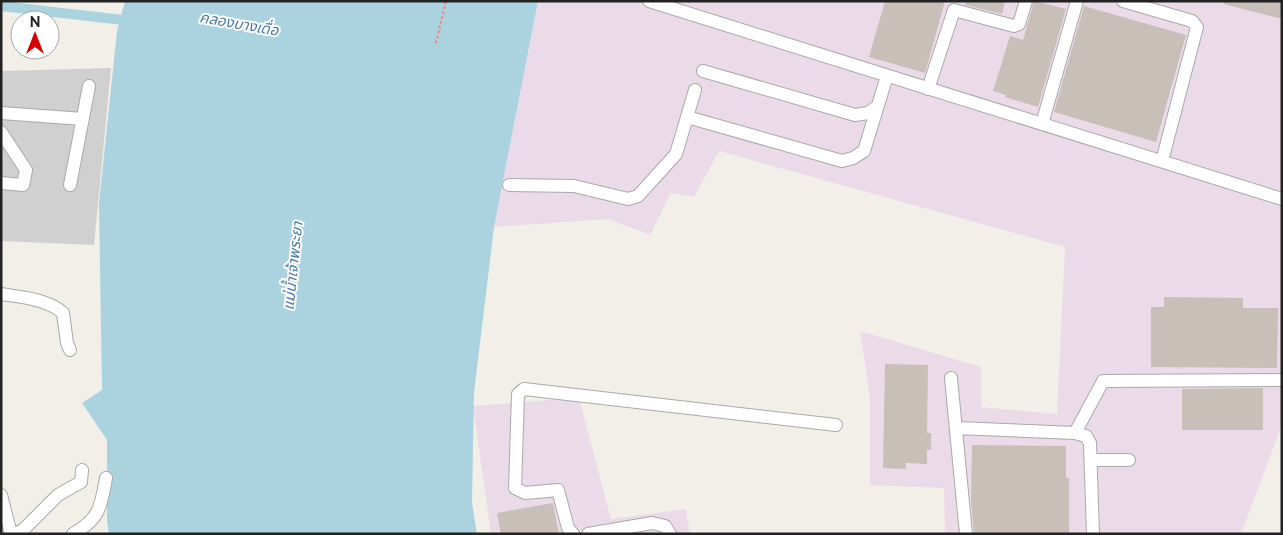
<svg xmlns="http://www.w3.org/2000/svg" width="1283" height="535" font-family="Raleway,'Noto Sans Thai',sans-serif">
	<rect width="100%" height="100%" fill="#f2efe9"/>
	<path fill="#ebdbe8" d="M 538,1 L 1282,1 L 1282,425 L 1241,534 L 945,534 L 944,488 L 870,485 L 870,398 L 860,331 L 981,367 L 981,407 L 1057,414 L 1065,247 L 719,151 L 694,197 L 671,193 L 650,235 L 608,219 L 494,227 Z
		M 579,398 L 611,519 L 686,509 L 690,534 L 491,534 L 473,406 Z"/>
	<path fill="#d0d0d0" d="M 111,68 L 94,245 L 1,241 L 1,71 Z"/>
	<path fill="#aad3df" d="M 125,1 L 538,1 L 494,227 L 474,393 L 472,503 L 477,534 L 109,534 L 107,521 L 107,440 L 82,403 L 102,390 L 99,203 L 117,31 Z"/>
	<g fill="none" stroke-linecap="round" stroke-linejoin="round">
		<path stroke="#aad3df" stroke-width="10" d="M 1,6 L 132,21"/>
	</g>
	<path fill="#c7bfb8" d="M 885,1 L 945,1 L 925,73 L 869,57 Z
		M 966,1 L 1005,1 L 1002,14 L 965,5 Z
		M 1034,1 L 1066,9 L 1038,107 L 1005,97 L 1006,95 L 993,91 L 1010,36 L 1023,40 Z
		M 1225,1 L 1282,1 L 1282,19 L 1224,4 Z
		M 1084,6 L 1186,35 L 1156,142 L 1054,112 Z
		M 1164,297 L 1243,298 L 1243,308 L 1278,308 L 1277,368 L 1151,367 L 1151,307 L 1164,307 Z
		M 885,364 L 928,365 L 927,433 L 931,433 L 931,450 L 927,450 L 927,464 L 906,463 L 906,469 L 883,468 Z
		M 1263,388 L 1263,430 L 1182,430 L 1182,389 Z
		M 972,445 L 1066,446 L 1066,478 L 1069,478 L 1069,533 L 974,534 L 971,502 Z
		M 553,503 L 559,534 L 501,534 L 497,513 Z"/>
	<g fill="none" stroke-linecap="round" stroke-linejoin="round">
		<defs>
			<path id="minor" d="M 649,1 L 1282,199
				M 1123,1 L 1192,21 L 1197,27 L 1162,161
				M 703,71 L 855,115 L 868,113 L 878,106
				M 928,89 L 954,10 L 1014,26 L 1019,24 L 1026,1
				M 1,113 L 83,119
				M 687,117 L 842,161 L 853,158 L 864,151 L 887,76
				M 1042,124 L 1077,1
				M 1,132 L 26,170 L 23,185 L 1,183
				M 70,185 L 89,86
				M 509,185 L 574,186 L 628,199 L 638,196 L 676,154 L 695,90
				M 1,294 C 21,297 48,299 63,313 L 67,343 L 70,350
				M 951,378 L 966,534
				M 956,428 L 1075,433 L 1086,436 L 1090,443 L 1093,534
				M 1075,433 L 1103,381 L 1282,380
				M 1091,460 L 1129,460
				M 1,495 L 11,534
				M 16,534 L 24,529 L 58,495 L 81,482 L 82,470
				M 73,534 C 100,519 101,506 106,478
				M 573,534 L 568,528 L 558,490 L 525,493 L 515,488 L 518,394 L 524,389 L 836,425
				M 588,534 L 652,523 L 665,526 L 670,534"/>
		</defs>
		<use href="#minor" stroke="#a9a9a9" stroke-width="14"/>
		<path stroke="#fa8072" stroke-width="2" stroke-dasharray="2.5 2.5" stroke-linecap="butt" d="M 436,43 L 446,1"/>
		<use href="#minor" stroke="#fff" stroke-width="12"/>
	</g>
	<g text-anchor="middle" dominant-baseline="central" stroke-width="4" stroke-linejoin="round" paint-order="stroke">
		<g font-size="15" font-style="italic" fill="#4a7aab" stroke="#fff">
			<text transform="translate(239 24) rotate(10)">คลองบางเดื่อ</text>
			<text transform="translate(293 266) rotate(-84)">แม่น้ำเจ้าพระยา</text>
		</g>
	</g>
	<rect width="1283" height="535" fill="none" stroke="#222222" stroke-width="5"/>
	<g transform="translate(35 35)"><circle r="24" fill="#ffffff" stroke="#a7a7a7"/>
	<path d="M0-4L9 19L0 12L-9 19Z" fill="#d40000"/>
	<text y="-8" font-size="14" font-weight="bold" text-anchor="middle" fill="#222222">N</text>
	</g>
</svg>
